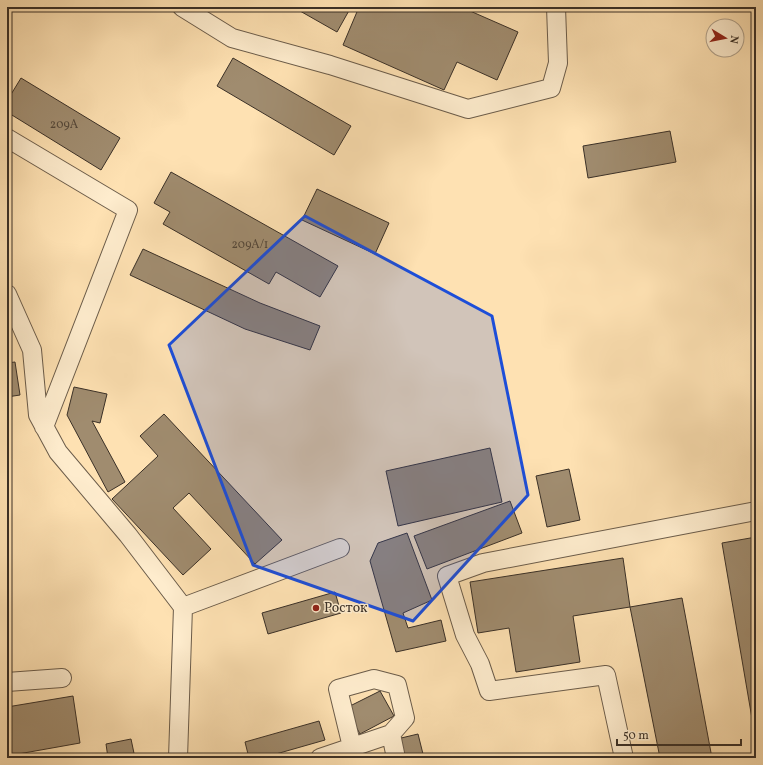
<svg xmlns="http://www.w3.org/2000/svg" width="763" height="765" font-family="Vollkorn,serif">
	<rect width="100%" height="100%" fill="#fee1b2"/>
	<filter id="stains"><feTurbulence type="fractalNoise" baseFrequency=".005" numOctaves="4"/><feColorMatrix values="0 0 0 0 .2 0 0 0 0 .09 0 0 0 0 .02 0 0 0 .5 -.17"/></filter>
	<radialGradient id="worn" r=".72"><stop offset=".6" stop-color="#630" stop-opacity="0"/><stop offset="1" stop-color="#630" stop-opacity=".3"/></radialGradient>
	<path fill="#a08c6f" stroke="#3a3027" d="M 293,7 L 351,7 L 337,32 Z
		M 359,7 L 461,7 L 518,32 L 497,80 L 457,62 L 444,90 L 343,45 Z
		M 233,58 L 351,126 L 334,155 L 217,86 Z
		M 21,78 L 120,138 L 101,170 L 7,112 L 7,101 Z
		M 670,131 L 676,162 L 588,178 L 583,146 Z
		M 171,172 L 338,266 L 320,297 L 276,272 L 269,284 L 163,224 L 170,212 L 154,203 Z
		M 317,189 L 389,223 L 375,254 L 302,220 Z
		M 143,249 L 260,303 L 320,326 L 310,350 L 245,329 L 130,275 Z
		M 15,362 L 20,395 L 7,397 L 7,363 Z
		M 74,387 L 107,394 L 100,423 L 92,421 L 125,482 L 108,492 L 67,415 Z
		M 164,414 L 282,540 L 255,564 L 189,493 L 173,508 L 211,549 L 183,575 L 112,499 L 158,456 L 140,436 Z
		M 490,448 L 502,502 L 398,526 L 386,471 Z
		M 569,469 L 580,520 L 547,527 L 536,476 Z
		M 510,501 L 522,533 L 427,569 L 414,536 Z
		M 407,533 L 432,600 L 403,613 L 408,628 L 441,620 L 446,641 L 396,652 L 370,561 L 378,543 Z
		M 756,537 L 756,742 L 722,543 Z
		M 623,558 L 630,607 L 573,616 L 580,662 L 516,672 L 509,628 L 478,633 L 470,582 Z
		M 335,592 L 341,613 L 268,634 L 262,613 Z
		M 682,598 L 712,758 L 660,758 L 630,607 Z
		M 380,691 L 394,716 L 360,734 L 346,708 Z
		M 73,696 L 80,743 L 7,756 L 7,707 Z
		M 319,721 L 325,740 L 262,758 L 249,758 L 245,742 Z
		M 418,734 L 424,758 L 401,758 L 397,739 Z
		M 131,739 L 135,758 L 108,758 L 106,744 Z"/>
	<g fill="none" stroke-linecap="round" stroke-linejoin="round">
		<defs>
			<path id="minor" d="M 182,7 L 232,38 L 330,65 L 468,109 L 551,88 L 558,63 L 556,7
				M 7,138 L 128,210 L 44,427
				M 7,294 L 32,350 L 38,415 L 58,452 L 128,535 L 183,607
				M 7,682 L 62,678
				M 352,747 L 338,689 L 374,679 L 397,685 L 405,718 L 391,734
				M 178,758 L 183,607 L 340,548
				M 320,758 L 391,734 L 396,758
				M 624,758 L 606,675 L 489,691 L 480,664 L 465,635 L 447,576 L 483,563 L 756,511"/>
		</defs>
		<use href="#minor" stroke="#6b5c4a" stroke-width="20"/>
		<use href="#minor" stroke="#feeccd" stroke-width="18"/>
	</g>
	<path fill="#1d4ed8" fill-opacity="0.2" stroke="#1d4ed8" stroke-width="3" stroke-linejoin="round" d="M 305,216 L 492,316 L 528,495 L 413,621 L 253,565 L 169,345 Z"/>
	<circle fill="#8f2418" stroke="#feeccd" stroke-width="1.5" cx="316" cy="608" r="4"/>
	<g text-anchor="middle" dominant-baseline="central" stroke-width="3" stroke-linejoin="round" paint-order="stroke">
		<g font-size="12" fill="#544739">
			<text x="64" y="125">209А</text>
			<text x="250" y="245">209А/1</text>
		</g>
		<g font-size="14" fill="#3a3027" stroke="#feeccd" text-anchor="start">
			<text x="324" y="608">Росток</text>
		</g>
	</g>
	<rect width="763" height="765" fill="none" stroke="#fee1b2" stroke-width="24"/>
	<rect x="8" y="8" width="747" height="749" fill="none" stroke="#3a3027" stroke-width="2"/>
	<rect x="12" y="12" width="739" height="741" fill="none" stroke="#3a3027"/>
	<g transform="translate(725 38) rotate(100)"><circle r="19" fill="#feeccd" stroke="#b0a18b"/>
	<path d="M0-3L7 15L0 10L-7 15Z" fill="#8f2418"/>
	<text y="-6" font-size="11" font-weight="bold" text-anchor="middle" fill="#3a3027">N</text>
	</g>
	<path d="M617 739v6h124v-6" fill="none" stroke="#3a3027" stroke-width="2"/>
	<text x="623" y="739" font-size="12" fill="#3a3027" stroke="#feeccd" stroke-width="3" paint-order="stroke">50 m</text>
	<rect width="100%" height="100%" filter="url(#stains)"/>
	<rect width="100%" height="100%" fill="url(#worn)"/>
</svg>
